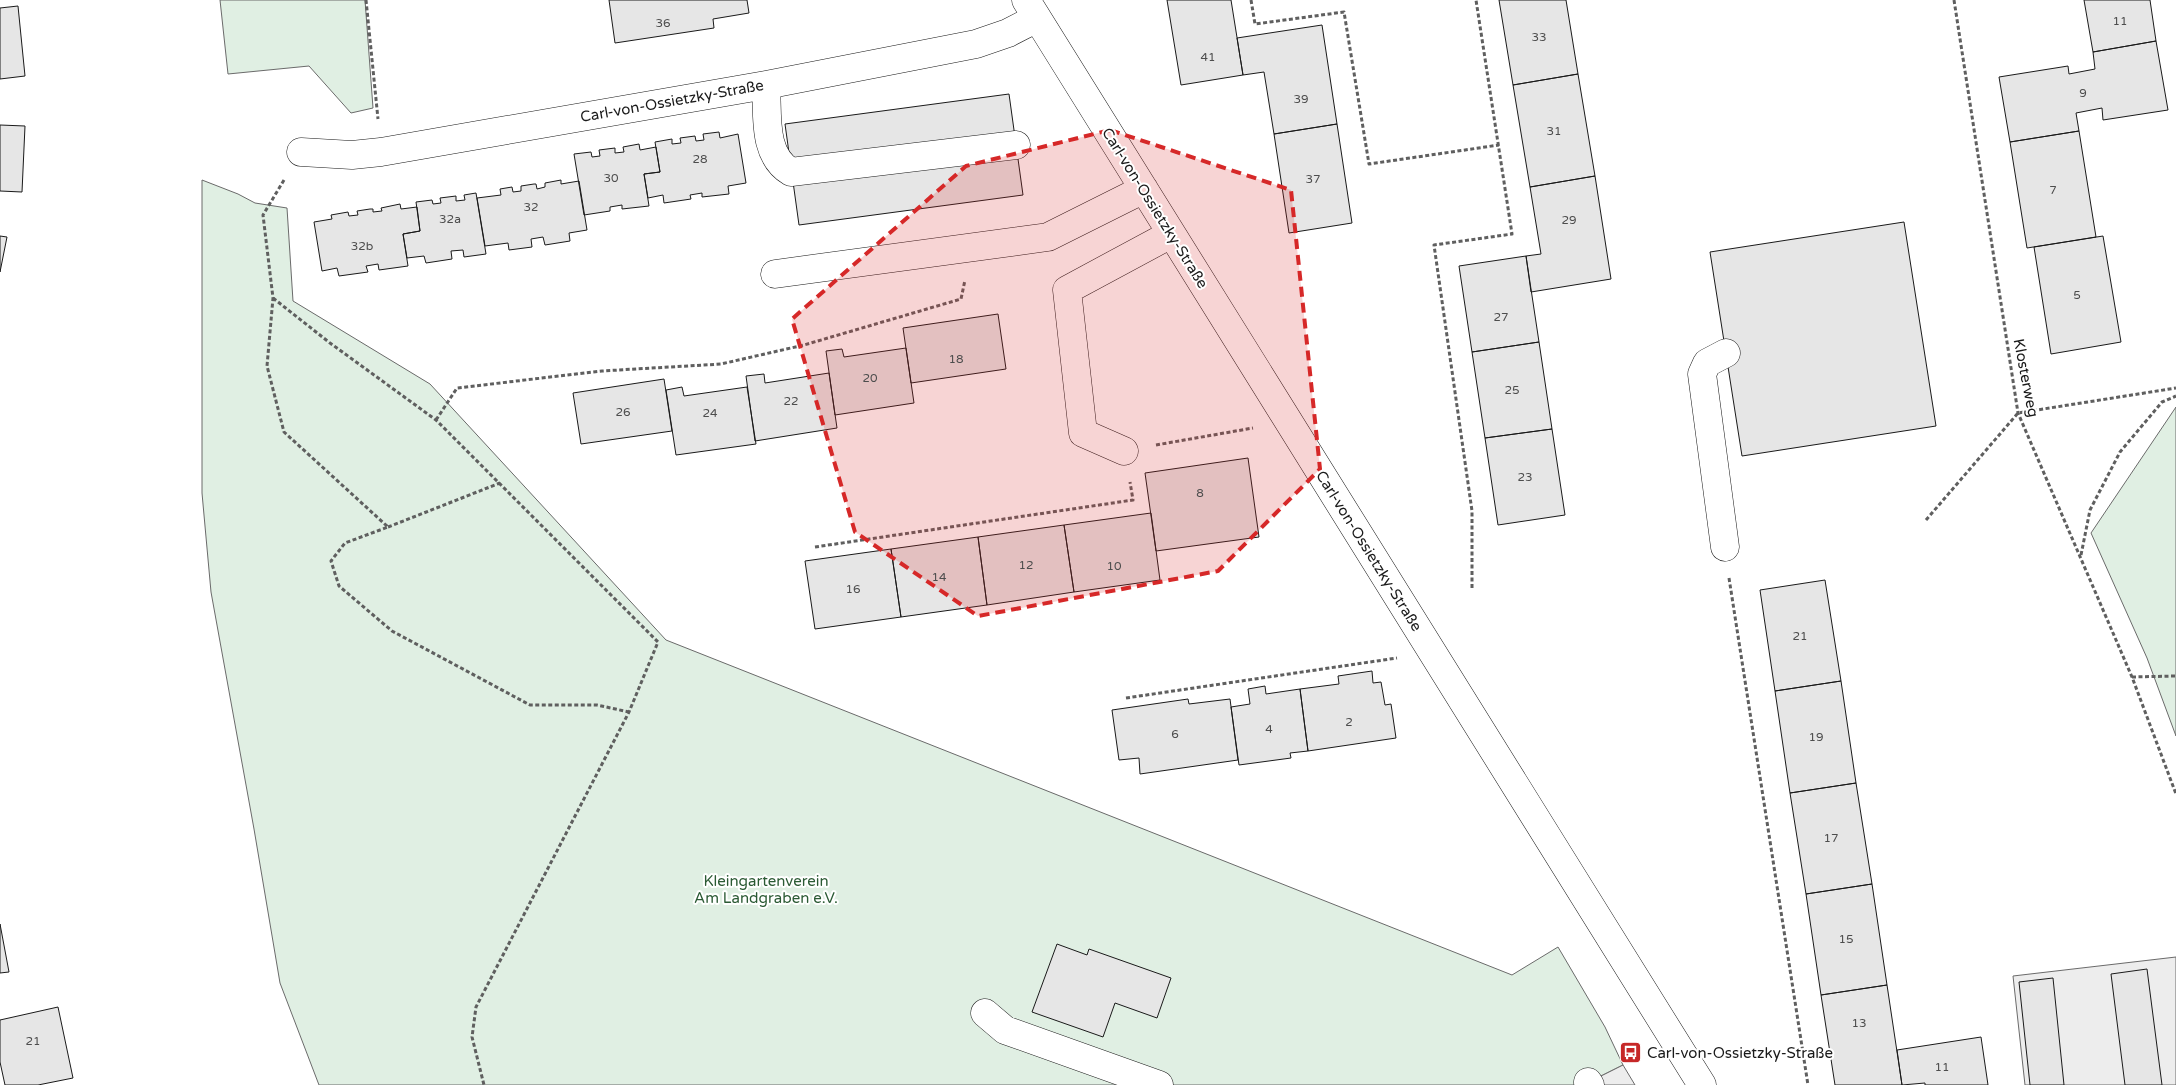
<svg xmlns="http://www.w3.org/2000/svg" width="2176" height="1085" font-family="'Varela Round',sans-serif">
	<rect width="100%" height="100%" fill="#fff"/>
	<path fill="#e0efe3" stroke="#6a6a6a" d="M 220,0 L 365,0 L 373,108 L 351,113 L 309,66 L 228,74 Z
		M 202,180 L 238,194 L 255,203 L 287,208 L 293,301 L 430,384 L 666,640 L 1512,975 L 1558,947 L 1605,1027 L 1623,1065 L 1583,1085 L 319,1085 L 280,983 L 254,829 L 211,592 L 202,493 Z
		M 2176,407 L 2176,736 L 2147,658 L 2091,533 Z"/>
	<path fill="#ededed" stroke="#6a6a6a" d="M 2176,957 L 2176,1085 L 2025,1085 L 2013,976 Z
		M 1623,1065 L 1635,1085 L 1583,1085 Z"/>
	<path fill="#e6e6e6" stroke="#1a1a1a" d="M 609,0 L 747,0 L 749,13 L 713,19 L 714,28 L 615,43 Z
		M 1167,0 L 1231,0 L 1243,75 L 1181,85 Z
		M 1499,0 L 1566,0 L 1578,74 L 1513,85 Z
		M 2084,0 L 2150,0 L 2156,41 L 2093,52 Z
		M 18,6 L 25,76 L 0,79 L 0,8 Z
		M 1322,25 L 1337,124 L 1274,134 L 1264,72 L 1243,75 L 1237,38 Z
		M 2156,41 L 2168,110 L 2103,120 L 2102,108 L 2076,113 L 2079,131 L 2010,142 L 1999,77 L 2068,66 L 2069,74 L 2095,69 L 2093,52 Z
		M 1578,74 L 1595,176 L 1530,187 L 1513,85 Z
		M 1009,94 L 1023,195 L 799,225 L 785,124 Z
		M 1337,124 L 1352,223 L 1289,233 L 1274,134 Z
		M 0,125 L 25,126 L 22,192 L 0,191 Z
		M 2079,131 L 2096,237 L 2027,248 L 2010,142 Z
		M 719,132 L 720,138 L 738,134 L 746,183 L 728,186 L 729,194 L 702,197 L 702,193 L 690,195 L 691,199 L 664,203 L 663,195 L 648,198 L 644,174 L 660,172 L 655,142 L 672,139 L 672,144 L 681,143 L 680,138 L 695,136 L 696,141 L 704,140 L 703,134 Z
		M 639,144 L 640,150 L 656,147 L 660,172 L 644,174 L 649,206 L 622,209 L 622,205 L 610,207 L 610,211 L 584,215 L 574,154 L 591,152 L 592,157 L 600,156 L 599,150 L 615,148 L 615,153 L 624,152 L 623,147 Z
		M 1595,176 L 1611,279 L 1531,292 L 1526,256 L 1541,254 L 1530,187 Z
		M 561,180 L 561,184 L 579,181 L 587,230 L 569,233 L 570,241 L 545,245 L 543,237 L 531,239 L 532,247 L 509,250 L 508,243 L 485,246 L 477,198 L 501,195 L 500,189 L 512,187 L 513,192 L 521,191 L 521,186 L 534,184 L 536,184 L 537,189 L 545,187 L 545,183 Z
		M 476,193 L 486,254 L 464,257 L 463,250 L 451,251 L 452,259 L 426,263 L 424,256 L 407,258 L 403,234 L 420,231 L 416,202 L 432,200 L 433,204 L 441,203 L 440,198 L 456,196 L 456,201 L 465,200 L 464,195 Z
		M 400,204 L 401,209 L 417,207 L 420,231 L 403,234 L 408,266 L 379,270 L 378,264 L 366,266 L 368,272 L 339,276 L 337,268 L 322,271 L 314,222 L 332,219 L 331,215 L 348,212 L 349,216 L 358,215 L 357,211 L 370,209 L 373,209 L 373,212 L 382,211 L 381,208 Z
		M 1904,222 L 1936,426 L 1742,456 L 1710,252 Z
		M 0,236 L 7,237 L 0,272 Z
		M 2103,236 L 2121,342 L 2051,354 L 2034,247 Z
		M 1526,256 L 1539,342 L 1472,352 L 1459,266 Z
		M 998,314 L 1006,369 L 911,383 L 903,328 Z
		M 1539,342 L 1552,429 L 1485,438 L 1472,352 Z
		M 906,348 L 914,403 L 835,415 L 826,351 L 842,349 L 844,357 Z
		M 829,373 L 837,428 L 755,441 L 746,376 L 764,374 L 765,383 Z
		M 664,379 L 672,431 L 581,444 L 573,393 Z
		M 682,387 L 684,396 L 747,387 L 756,444 L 676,455 L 666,390 Z
		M 1552,429 L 1565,515 L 1498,525 L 1485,438 Z
		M 1248,458 L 1259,537 L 1156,551 L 1145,473 Z
		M 1151,513 L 1160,580 L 1074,592 L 1064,525 Z
		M 1064,525 L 1074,592 L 987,605 L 978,537 Z
		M 978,537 L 987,605 L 901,617 L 891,549 Z
		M 891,549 L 901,617 L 815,629 L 805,561 Z
		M 1825,580 L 1841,681 L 1775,691 L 1760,590 Z
		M 1372,671 L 1373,683 L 1381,682 L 1385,705 L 1391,704 L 1396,738 L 1308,751 L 1300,689 L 1339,684 L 1338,676 Z
		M 1841,681 L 1856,783 L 1790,793 L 1775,691 Z
		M 1265,686 L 1266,694 L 1300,689 L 1308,751 L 1290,753 L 1291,758 L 1239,765 L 1231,707 L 1250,704 L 1248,689 Z
		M 1188,699 L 1189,704 L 1230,699 L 1238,760 L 1140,774 L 1139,758 L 1119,760 L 1112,710 Z
		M 1856,783 L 1872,884 L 1806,894 L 1790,793 Z
		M 1872,884 L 1887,985 L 1821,995 L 1806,894 Z
		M 0,924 L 9,972 L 0,973 Z
		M 1057,944 L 1087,955 L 1089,949 L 1171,978 L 1157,1018 L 1115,1003 L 1103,1037 L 1032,1012 Z
		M 2147,969 L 2162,1085 L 2125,1085 L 2111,974 Z
		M 2053,978 L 2064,1085 L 2030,1085 L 2019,982 Z
		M 1887,985 L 1902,1085 L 1835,1085 L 1821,995 Z
		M 58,1007 L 73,1078 L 38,1085 L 5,1085 L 0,1062 L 0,1020 Z
		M 1981,1037 L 1988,1085 L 1925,1085 L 1925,1083 L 1902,1085 L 1897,1050 Z"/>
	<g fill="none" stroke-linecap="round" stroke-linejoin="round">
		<defs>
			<path id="minor" d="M 1026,0 L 1702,1085
				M 766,85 C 768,114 762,155 791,172 L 1016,145
				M 301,152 L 352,155 L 381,152 L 766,85 L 976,44 L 1008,33 L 1037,18
				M 775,274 L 1048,237 L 1144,189
				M 1124,451 L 1083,433 L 1067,290 L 1171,234
				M 1725,547 L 1702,374 L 1707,363 L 1726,353
				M 985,1013 L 1005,1030 L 1159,1085
				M 1588,1082 L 1590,1085"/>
		</defs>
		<use href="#minor" stroke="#1a1a1a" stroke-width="29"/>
		<path stroke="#5f5f5f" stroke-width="3" stroke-dasharray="4 2.5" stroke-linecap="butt" d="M 366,0 L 378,119
			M 1251,0 L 1255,24 L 1344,12 L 1369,164 L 1499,145
			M 1954,0 L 2018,413 L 2132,677 L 2176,794
			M 284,180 L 263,215 L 273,298 L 267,366 L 284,432 L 388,527 L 345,543 L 331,561 L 339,586 L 392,631 L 530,705 L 597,705 L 629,712
			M 273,298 L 330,343 L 436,420 L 658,642 L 629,712 L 476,1007 L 472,1037 L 484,1085
			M 436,420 L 457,388 L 602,371 L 721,364 L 804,345 L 961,299 L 965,280
			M 1156,445 L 1253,428
			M 1926,520 L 2018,413 L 2176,388
			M 388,527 L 500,483
			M 815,547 L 1133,500 L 1130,482
			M 2081,555 L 2090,510 L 2120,452 L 2162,402 L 2176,396
			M 1729,578 L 1808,1085
			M 1472,588 L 1472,511 L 1434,245 L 1512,234 L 1476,0
			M 2132,677 L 2176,676
			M 1126,698 L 1397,658"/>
		<use href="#minor" stroke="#fff" stroke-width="28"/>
	</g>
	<path fill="#d62828" fill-opacity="0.2" stroke="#d62828" stroke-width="4" stroke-dasharray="10 6" stroke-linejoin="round" d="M 1110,130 L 1291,190 L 1320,469 L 1218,571 L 978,616 L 855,532 L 792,319 L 966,166 Z"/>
	<defs>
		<symbol id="bus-square" viewBox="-11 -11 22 22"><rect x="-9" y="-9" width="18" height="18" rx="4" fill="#c62828" stroke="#fff"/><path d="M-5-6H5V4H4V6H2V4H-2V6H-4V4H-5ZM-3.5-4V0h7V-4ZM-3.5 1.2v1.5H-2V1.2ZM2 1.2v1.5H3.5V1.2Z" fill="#fff"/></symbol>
	</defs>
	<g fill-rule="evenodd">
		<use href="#bus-square" x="1618" y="1040" width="25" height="25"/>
	</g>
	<g text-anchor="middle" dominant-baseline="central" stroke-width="4" stroke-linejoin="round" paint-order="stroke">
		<g font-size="12" fill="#4d4d4d">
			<text x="2120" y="21">11</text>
			<text x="663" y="23">36</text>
			<text x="1539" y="37">33</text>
			<text x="1208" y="57">41</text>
			<text x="2083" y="93">9</text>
			<text x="1301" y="99">39</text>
			<text x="1554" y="131">31</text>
			<text x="700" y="159">28</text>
			<text x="611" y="178">30</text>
			<text x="1313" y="179">37</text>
			<text x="2053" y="190">7</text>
			<text x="531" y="207">32</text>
			<text x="450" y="219">32a</text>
			<text x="1569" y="220">29</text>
			<text x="362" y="246">32b</text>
			<text x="2077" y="295">5</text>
			<text x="1501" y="317">27</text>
			<text x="956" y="359">18</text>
			<text x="870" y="378">20</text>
			<text x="1512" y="390">25</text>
			<text x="791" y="401">22</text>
			<text x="623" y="412">26</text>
			<text x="710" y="413">24</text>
			<text x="1525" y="477">23</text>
			<text x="1200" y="493">8</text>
			<text x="1026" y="565">12</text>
			<text x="1114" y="566">10</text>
			<text x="939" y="577">14</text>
			<text x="853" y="589">16</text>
			<text x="1800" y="636">21</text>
			<text x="1349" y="722">2</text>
			<text x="1269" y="729">4</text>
			<text x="1175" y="734">6</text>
			<text x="1816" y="737">19</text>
			<text x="1831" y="838">17</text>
			<text x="1846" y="939">15</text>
			<text x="1859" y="1023">13</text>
			<text x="33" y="1041">21</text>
			<text x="1942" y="1067">11</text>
		</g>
		<g font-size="15" fill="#1a1a1a" stroke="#fff">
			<text transform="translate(672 101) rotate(-10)">Carl-von-Ossietzky-Straße</text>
			<text transform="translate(1155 208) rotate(58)">Carl-von-Ossietzky-Straße</text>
			<text transform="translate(2026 378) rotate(79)">Klosterweg</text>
			<text transform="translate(1369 551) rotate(58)">Carl-von-Ossietzky-Straße</text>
		</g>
		<g font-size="15" fill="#2b5a34" stroke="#fff">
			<text x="766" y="881">Kleingartenverein<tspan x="766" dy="17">Am Landgraben e.V.</tspan></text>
		</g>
		<g font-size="15" fill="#1a1a1a" stroke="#fff" text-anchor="start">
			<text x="1647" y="1053">Carl-von-Ossietzky-Straße</text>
		</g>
	</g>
</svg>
